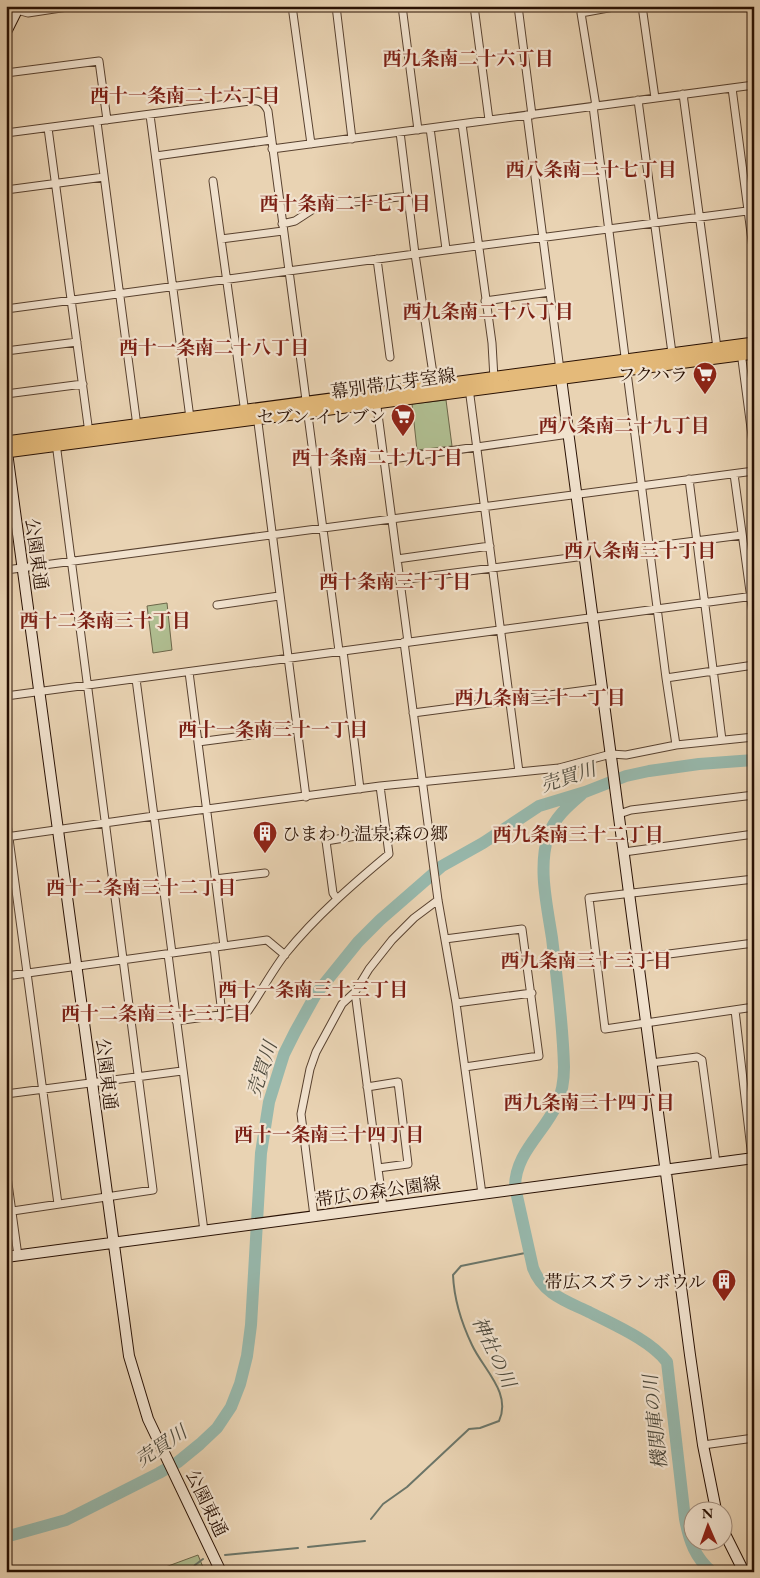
<svg xmlns="http://www.w3.org/2000/svg" width="760" height="1578" font-family="'EB Garamond','Noto Serif JP',serif">
	<rect width="100%" height="100%" fill="#e9d3b3"/>
	<filter id="stains"><feTurbulence type="fractalNoise" baseFrequency=".004" numOctaves="4"/><feColorMatrix values="0 0 0 0 .2 0 0 0 0 .09 0 0 0 0 .02 0 0 0 .5 -.17"/></filter>
	<radialGradient id="worn" r=".72"><stop offset=".6" stop-color="#630" stop-opacity="0"/><stop offset="1" stop-color="#630" stop-opacity=".3"/></radialGradient>
	<path fill="#b0be91" stroke="#6c674a" d="M 446,400 L 452,446 L 417,450 L 412,404 Z
		M 167,603 L 172,650 L 153,653 L 147,606 Z
		M 198,1555 L 205,1572 L 161,1572 L 160,1569 Z"/>
	<g fill="none" stroke-linecap="round" stroke-linejoin="round">
		<path stroke="#6b7568" stroke-width="2" d="M 371,1519 L 383,1504 L 407,1487 L 469,1429 L 480,1428 L 499,1421 C 512,1393 483,1369 472,1345 C 462,1324 454,1298 453,1275 L 461,1266 L 530,1252
			M 308,1547 L 365,1541
			M 225,1555 L 298,1548
			M 191,1572 L 195,1565 L 203,1559"/>
		<path stroke="#97b8ac" stroke-width="12" d="M 581,795 C 568,806 554,818 548,836 C 538,868 547,905 552,938 C 557,981 563,1023 564,1067 C 564,1078 562,1093 557,1104 C 544,1133 515,1153 515,1187 L 533,1268 C 543,1294 566,1301 589,1312 C 614,1325 650,1340 667,1362 L 685,1519 C 689,1540 695,1558 712,1572
			M 6,1539 L 9,1536 L 66,1520 L 159,1473 L 178,1462 L 200,1444 L 217,1428 L 231,1407 L 240,1384 L 247,1356 L 251,1325 L 261,1153 L 269,1102 L 284,1054 L 295,1032 L 316,994 L 358,942 L 380,920 L 442,866 L 483,843 L 539,806 L 585,792 L 626,776 L 649,771 L 699,764 L 754,760"/>
		<defs>
			<path id="street" d="M 292,6 L 311,144
				M 336,6 L 352,139
				M 402,6 L 418,130
				M 474,6 L 489,120
				M 518,6 L 532,115
				M 642,6 L 655,98
				M 17,10 L 28,13 L 74,6
				M 6,73 L 99,61 L 107,120
				M 732,88 L 754,256
				M 683,94 L 717,348
				M 638,100 L 672,353
				M 593,106 L 666,678 L 676,745
				M 596,106 L 581,13 L 619,6
				M 150,115 L 190,418
				M 527,115 L 560,370
				M 97,122 L 137,426
				M 462,124 L 492,343 L 494,379
				M 48,128 L 89,433
				M 430,128 L 446,249
				M 400,132 L 415,254 L 435,387
				M 6,133 L 250,101 C 259,100 264,102 268,111 L 339,651
				M 272,149 L 754,85
				M 156,156 L 271,140
				M 213,181 L 245,413
				M 6,190 L 104,177
				M 282,224 L 295,221 L 318,206 L 408,196
				M 221,239 L 283,231
				M 377,259 L 390,357
				M 485,301 L 550,292
				M 6,309 L 415,254 L 747,211
				M 6,351 L 77,342
				M 741,352 L 754,451
				M 469,388 L 519,772
				M 6,394 L 83,384
				M 376,399 L 408,642
				M 257,415 L 306,797
				M 385,460 L 569,434
				M 734,474 L 754,621
				M 689,479 L 722,740
				M 649,547 L 742,535
				M 397,559 L 490,546
				M 6,570 L 754,471
				M 400,580 L 585,556
				M 217,605 L 279,596
				M 404,642 L 438,900 L 456,1003 L 482,1194
				M 343,651 L 360,789
				M 189,672 L 224,946
				M 666,678 L 754,665
				M 136,679 L 172,953
				M 6,696 L 754,596
				M 413,713 L 602,688
				M 198,742 L 297,729
				M 619,814 L 631,810 L 754,795
				M 6,816 L 58,1204
				M 6,837 L 154,816 L 380,786 L 559,768 L 611,754 L 626,755 L 676,745 L 754,737
				M 624,852 L 754,834
				M 215,879 L 265,873
				M 754,879 L 589,898 L 605,1029 L 754,1007
				M 337,899 L 333,893 L 326,841 L 386,831
				M 445,939 L 522,929 L 539,1056 L 465,1067
				M 214,947 L 222,1014
				M 168,954 L 204,1231
				M 638,958 L 754,943
				M 6,976 L 267,940 L 285,955
				M 355,992 L 383,1207
				M 456,1003 L 532,993
				M 735,1010 L 752,1158
				M 176,1021 L 248,1011 C 261,992 272,971 286,953 C 316,916 353,884 389,854 L 380,786
				M 651,1063 L 697,1057 L 702,1060 L 716,1163
				M 367,1087 L 398,1082 L 408,1164 L 378,1168
				M 6,1094 L 182,1071
				M 6,1169 L 18,1256
				M 6,1212 L 153,1190 L 56,443
				M 314,1216 L 301,1114 L 310,1069 L 316,1052 L 342,1004 L 355,992 L 369,969 L 392,940 L 414,918 L 438,900
				M 703,1445 L 754,1438"/>
			<path id="secondary" d="M 6,32 L 19,6
				M 561,378 L 690,1355 L 703,1445 L 716,1510
				M 6,445 L 129,1356 L 148,1419 L 221,1572
				M 6,1257 L 754,1158
				M 722,1528 L 744,1572"/>
			<path id="primary" d="M 6,442 L 754,343
				M 6,452 L 754,353"/>
		</defs>
		<use href="#street" stroke="#58412f" stroke-width="9"/>
		<use href="#secondary" stroke="#281003" stroke-width="12"/>
		<use href="#primary" stroke="#281003" stroke-width="13"/>
		<use href="#street" stroke="#f1e2ce" stroke-width="7"/>
		<use href="#secondary" stroke="#f1e2ce" stroke-width="10"/>
		<use href="#primary" stroke="#e4ba7a" stroke-width="11"/>
	</g>
	<defs>
		<symbol id="supermarket-pin" viewBox="-11 -11 22 30"><path d="M0 17L-7.5 6A9.5 9.5 0 1 1 7.5 6Z" fill="#8f2418" stroke="#f1e2ce"/><path d="M-6-5.5h2.5l.6 2H6L4.5 2H-2.5L-4.4-4H-6ZM-1.5 3.2a1.3 1.3 0 1 0 .1 0ZM3 3.2a1.3 1.3 0 1 0 .1 0Z" fill="#fff"/></symbol>
		<symbol id="building-pin" viewBox="-11 -11 22 30"><path d="M0 17L-7.5 6A9.5 9.5 0 1 1 7.5 6Z" fill="#8f2418" stroke="#f1e2ce"/><path d="M-4-6H4V6H1V3H-1V6H-4ZM-2.5-4.3h1.7v1.8h-1.7ZM.8-4.3h1.7v1.8H.8ZM-2.5-1h1.7V.8h-1.7ZM.8-1h1.7V.8H.8Z" fill="#fff"/></symbol>
	</defs>
	<g fill-rule="evenodd">
		<use href="#supermarket-pin" x="691" y="360" width="28" height="38"/>
		<use href="#supermarket-pin" x="389" y="402" width="28" height="38"/>
		<use href="#building-pin" x="251" y="819" width="28" height="38"/>
		<use href="#building-pin" x="710" y="1267" width="28" height="38"/>
	</g>
	<g text-anchor="middle" dominant-baseline="central" stroke-width="4.5" stroke-linejoin="round" paint-order="stroke">
		<g font-size="18" fill="#281003" stroke="#f1e2ce" text-anchor="end">
			<text x="688" y="374">フクハラ</text>
			<text x="386" y="416">セブン-イレブン</text>
			<text x="282" y="833" text-anchor="start">ひまわり温泉;森の郷</text>
			<text x="706" y="1281">帯広スズランボウル</text>
		</g>
		<g font-size="18" fill="#281003" stroke="#f1e2ce">
			<text transform="translate(393 383) rotate(-8)">幕別帯広芽室線</text>
			<text transform="translate(37 554) rotate(82)">公園東通</text>
			<text transform="translate(107 1074) rotate(83)">公園東通</text>
			<text transform="translate(378 1191) rotate(-8)">帯広の森公園線</text>
			<text transform="translate(207 1503) rotate(64)">公園東通</text>
		</g>
		<g font-size="19" font-weight="bold" fill="#7a1f14" stroke="#f1e2ce">
			<text x="468" y="58">西九条南二十六丁目</text>
			<text x="185" y="95">西十一条南二十六丁目</text>
			<text x="591" y="169">西八条南二十七丁目</text>
			<text x="345" y="203">西十条南二十七丁目</text>
			<text x="488" y="311">西九条南二十八丁目</text>
			<text x="214" y="347">西十一条南二十八丁目</text>
			<text x="624" y="425">西八条南二十九丁目</text>
			<text x="377" y="457">西十条南二十九丁目</text>
			<text x="640" y="550">西八条南三十丁目</text>
			<text x="395" y="581">西十条南三十丁目</text>
			<text x="105" y="620">西十二条南三十丁目</text>
			<text x="540" y="697">西九条南三十一丁目</text>
			<text x="273" y="729">西十一条南三十一丁目</text>
			<text x="578" y="834">西九条南三十二丁目</text>
			<text x="141" y="887">西十二条南三十二丁目</text>
			<text x="586" y="960">西九条南三十三丁目</text>
			<text x="313" y="989">西十一条南三十三丁目</text>
			<text x="156" y="1013">西十二条南三十三丁目</text>
			<text x="589" y="1102">西九条南三十四丁目</text>
			<text x="329" y="1134">西十一条南三十四丁目</text>
		</g>
		<g font-size="19" font-style="italic" fill="#4f4b3e" stroke="#f1e2ce">
			<text transform="translate(568 777) rotate(-18)">売買川</text>
			<text transform="translate(262 1069) rotate(-72)">売買川</text>
			<text transform="translate(494 1352) rotate(65)">神社の川</text>
			<text transform="translate(655 1422) rotate(-96)">機関庫の川</text>
			<text transform="translate(161 1446) rotate(-34)">売買川</text>
		</g>
	</g>
	<rect width="760" height="1578" fill="none" stroke="#e9d3b3" stroke-width="25"/>
	<rect x="8" y="8" width="745" height="1563" fill="none" stroke="#281003" stroke-width="2.5"/>
	<rect x="12" y="12" width="735" height="1553" fill="none" stroke="#281003"/>
	<g transform="translate(708 1526) rotate(358)"><circle r="24" fill="#f1e2ce" stroke="#a18e7d"/>
	<path d="M0-4L9 19L0 12L-9 19Z" fill="#8f2418"/>
	<text y="-8" font-size="14" font-weight="bold" text-anchor="middle" fill="#281003">N</text>
	</g>
	<rect width="100%" height="100%" filter="url(#stains)"/>
	<rect width="100%" height="100%" fill="url(#worn)"/>
</svg>
